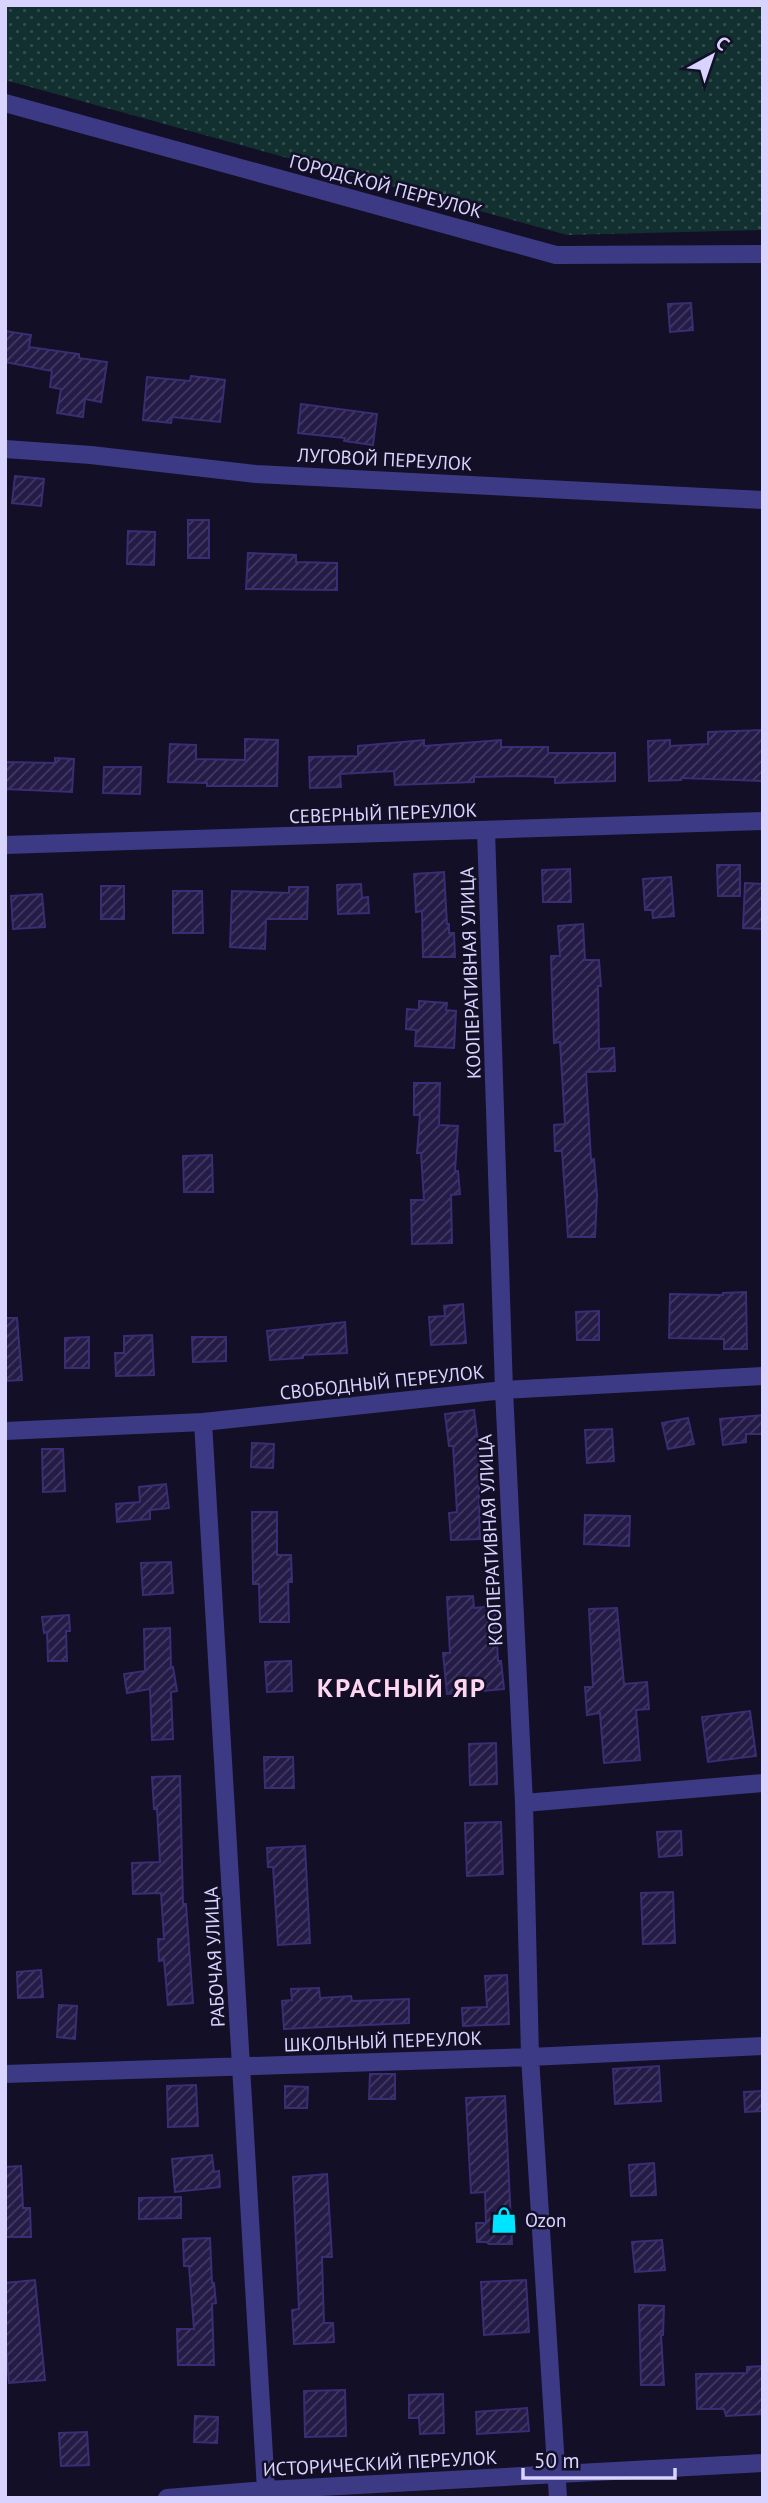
<svg xmlns="http://www.w3.org/2000/svg" width="768" height="2503" font-family="'PT Sans',sans-serif">
	<defs>
		<pattern id="grass-dots" width="8" height="8" patternUnits="userSpaceOnUse" patternTransform="scale(1.75)"><rect width="8" height="8" fill="#12302f"/><path d="M2 2h.1M6 6h.1" fill="none" stroke="#344d4e" stroke-width="1.8" stroke-linecap="round"/></pattern>
		<pattern id="building-hatch" width="6" height="6" patternUnits="userSpaceOnUse" patternTransform="scale(1.75)"><rect width="6" height="6" fill="#241b47"/><path d="M-1 1l2-2M0 6l6-6M5 7l2-2" fill="none" stroke="#433b63"/></pattern>
	</defs>
	<rect width="100%" height="100%" fill="#130f26"/>
	<path fill="url(#grass-dots)" d="M 5,5 L 763,5 L 763,230 L 567,235 L 5,80 Z"/>
	<path fill="url(#building-hatch)" stroke="#3b2d73" stroke-width="2" d="M 691,303 L 693,330 L 670,332 L 668,304 Z
		M 5,331 L 31,335 L 29,347 L 79,354 L 79,358 L 107,362 L 101,402 L 85,399 L 83,417 L 57,413 L 61,389 L 50,387 L 52,371 L 5,362 Z
		M 191,376 L 225,380 L 220,422 L 172,417 L 171,423 L 143,420 L 147,377 L 190,381 Z
		M 301,404 L 377,414 L 373,445 L 344,441 L 345,438 L 298,433 Z
		M 15,476 L 44,479 L 41,506 L 12,503 Z
		M 188,520 L 209,520 L 209,558 L 188,558 Z
		M 128,531 L 155,532 L 154,565 L 127,564 Z
		M 248,553 L 296,555 L 296,562 L 337,563 L 337,590 L 246,589 Z
		M 763,730 L 763,781 L 681,778 L 681,780 L 649,781 L 648,741 L 670,740 L 670,746 L 708,744 L 708,732 Z
		M 245,739 L 278,740 L 277,786 L 207,786 L 207,783 L 168,782 L 170,744 L 196,745 L 196,759 L 245,760 Z
		M 424,740 L 424,746 L 501,740 L 501,747 L 548,747 L 548,753 L 615,753 L 615,781 L 555,783 L 555,777 L 520,776 L 474,777 L 474,782 L 395,785 L 394,771 L 340,774 L 341,787 L 310,788 L 309,757 L 358,756 L 358,746 Z
		M 55,758 L 74,759 L 72,792 L 5,789 L 5,762 L 55,763 Z
		M 104,767 L 141,767 L 140,794 L 103,793 Z
		M 717,865 L 740,865 L 740,896 L 718,896 Z
		M 570,869 L 571,902 L 543,902 L 542,870 Z
		M 444,872 L 447,924 L 449,924 L 449,933 L 454,933 L 455,957 L 423,957 L 422,911 L 416,912 L 414,874 Z
		M 671,877 L 674,916 L 653,918 L 652,910 L 645,910 L 643,879 Z
		M 745,883 L 763,884 L 763,929 L 743,928 Z
		M 361,884 L 362,898 L 368,897 L 369,913 L 338,914 L 337,885 Z
		M 101,886 L 124,886 L 124,919 L 101,919 Z
		M 289,887 L 308,887 L 307,919 L 266,919 L 265,949 L 230,947 L 232,891 L 289,893 Z
		M 173,891 L 202,891 L 203,933 L 173,933 Z
		M 42,894 L 45,927 L 13,929 L 11,896 Z
		M 583,924 L 585,960 L 599,960 L 601,986 L 598,986 L 599,1049 L 614,1048 L 615,1071 L 586,1072 L 591,1160 L 594,1159 L 597,1196 L 595,1237 L 568,1237 L 562,1151 L 555,1151 L 554,1125 L 565,1124 L 560,1042 L 554,1043 L 551,956 L 560,956 L 558,926 Z
		M 419,1001 L 447,1003 L 446,1010 L 456,1011 L 454,1048 L 415,1046 L 416,1030 L 406,1029 L 407,1009 L 419,1010 Z
		M 414,1083 L 440,1083 L 439,1125 L 458,1126 L 455,1171 L 458,1171 L 460,1194 L 451,1195 L 452,1243 L 412,1244 L 411,1200 L 424,1200 L 421,1153 L 417,1153 L 420,1115 L 414,1115 Z
		M 212,1155 L 213,1192 L 184,1192 L 183,1156 Z
		M 746,1292 L 747,1349 L 724,1349 L 724,1339 L 669,1338 L 670,1294 L 723,1295 L 723,1293 Z
		M 463,1304 L 466,1343 L 431,1345 L 429,1317 L 445,1316 L 444,1306 Z
		M 599,1311 L 599,1340 L 577,1340 L 576,1312 Z
		M 5,1318 L 17,1318 L 22,1380 L 5,1381 Z
		M 345,1322 L 347,1353 L 303,1355 L 303,1358 L 270,1360 L 267,1331 Z
		M 152,1335 L 154,1375 L 116,1376 L 115,1353 L 124,1353 L 124,1336 Z
		M 89,1337 L 89,1368 L 65,1368 L 65,1338 Z
		M 192,1337 L 226,1337 L 226,1361 L 193,1362 Z
		M 474,1410 L 478,1442 L 480,1539 L 451,1540 L 449,1513 L 457,1512 L 453,1446 L 449,1446 L 445,1414 Z
		M 763,1415 L 763,1434 L 746,1434 L 746,1442 L 723,1445 L 720,1419 Z
		M 688,1418 L 694,1444 L 668,1449 L 662,1423 Z
		M 612,1429 L 614,1461 L 587,1463 L 585,1430 Z
		M 252,1443 L 274,1444 L 273,1468 L 251,1467 Z
		M 42,1449 L 63,1449 L 65,1491 L 43,1492 Z
		M 166,1484 L 169,1508 L 150,1510 L 150,1519 L 117,1522 L 116,1504 L 140,1502 L 139,1487 Z
		M 252,1512 L 277,1512 L 277,1555 L 291,1555 L 292,1582 L 288,1582 L 289,1622 L 260,1622 L 259,1584 L 253,1584 Z
		M 585,1515 L 630,1516 L 629,1546 L 584,1544 Z
		M 171,1562 L 173,1593 L 143,1595 L 141,1563 Z
		M 473,1596 L 474,1608 L 495,1606 L 498,1661 L 501,1661 L 504,1689 L 447,1694 L 443,1653 L 450,1653 L 447,1597 Z
		M 617,1608 L 624,1684 L 647,1682 L 649,1709 L 636,1710 L 640,1760 L 604,1763 L 600,1713 L 587,1715 L 585,1687 L 593,1687 L 589,1609 Z
		M 69,1615 L 70,1631 L 66,1631 L 67,1661 L 48,1661 L 47,1632 L 44,1633 L 42,1617 Z
		M 170,1628 L 171,1668 L 173,1667 L 177,1691 L 171,1692 L 173,1739 L 152,1740 L 150,1689 L 127,1693 L 124,1674 L 145,1671 L 144,1629 Z
		M 291,1661 L 292,1691 L 267,1692 L 265,1662 Z
		M 750,1711 L 756,1756 L 708,1762 L 702,1717 Z
		M 496,1743 L 497,1784 L 470,1785 L 469,1744 Z
		M 264,1757 L 293,1757 L 294,1788 L 265,1788 Z
		M 180,1776 L 183,1904 L 186,1904 L 193,2003 L 168,2005 L 164,1960 L 159,1961 L 158,1939 L 164,1939 L 161,1893 L 133,1894 L 132,1863 L 160,1862 L 157,1809 L 154,1809 L 152,1777 Z
		M 501,1822 L 503,1874 L 467,1876 L 465,1823 Z
		M 681,1831 L 682,1855 L 659,1857 L 657,1832 Z
		M 305,1846 L 310,1943 L 278,1945 L 273,1867 L 268,1867 L 267,1848 Z
		M 673,1892 L 675,1943 L 643,1944 L 641,1893 Z
		M 41,1970 L 43,1997 L 18,1998 L 17,1972 Z
		M 507,1975 L 509,2024 L 463,2026 L 462,2008 L 487,2007 L 485,1976 Z
		M 319,1988 L 320,1998 L 351,1996 L 352,2001 L 409,1999 L 409,2023 L 284,2029 L 282,2001 L 292,2000 L 291,1989 Z
		M 59,2005 L 77,2006 L 75,2039 L 57,2037 Z
		M 659,2066 L 661,2101 L 615,2104 L 613,2069 Z
		M 370,2074 L 395,2074 L 395,2099 L 369,2099 Z
		M 196,2085 L 198,2126 L 168,2127 L 167,2086 Z
		M 285,2086 L 308,2087 L 307,2108 L 285,2108 Z
		M 763,2091 L 763,2111 L 745,2112 L 744,2092 Z
		M 505,2096 L 512,2244 L 489,2244 L 486,2242 L 477,2242 L 476,2223 L 486,2223 L 485,2192 L 471,2193 L 466,2098 Z
		M 212,2155 L 214,2172 L 219,2171 L 220,2187 L 175,2192 L 172,2159 Z
		M 654,2163 L 656,2195 L 631,2196 L 629,2165 Z
		M 21,2166 L 23,2208 L 30,2208 L 31,2237 L 5,2237 L 5,2167 Z
		M 327,2174 L 332,2257 L 322,2257 L 323,2293 L 324,2323 L 333,2323 L 334,2342 L 294,2344 L 292,2310 L 299,2309 L 293,2177 Z
		M 181,2197 L 181,2218 L 139,2219 L 139,2198 Z
		M 210,2238 L 212,2283 L 214,2283 L 216,2303 L 212,2304 L 214,2365 L 178,2365 L 177,2329 L 194,2329 L 189,2266 L 184,2266 L 183,2239 Z
		M 662,2240 L 665,2270 L 635,2272 L 632,2242 Z
		M 35,2280 L 45,2380 L 9,2383 L 5,2335 L 5,2283 Z
		M 526,2280 L 529,2332 L 484,2335 L 481,2282 Z
		M 639,2305 L 664,2306 L 663,2335 L 661,2335 L 664,2385 L 641,2385 Z
		M 763,2366 L 763,2414 L 726,2416 L 724,2409 L 697,2409 L 696,2374 L 747,2373 L 747,2367 Z
		M 345,2390 L 346,2436 L 305,2437 L 304,2391 Z
		M 443,2394 L 444,2433 L 420,2434 L 419,2418 L 409,2418 L 409,2395 Z
		M 527,2408 L 529,2431 L 477,2434 L 476,2412 Z
		M 195,2416 L 218,2417 L 217,2443 L 194,2442 Z
		M 87,2432 L 89,2465 L 61,2466 L 59,2433 Z"/>
	<g fill="none" stroke-linecap="round" stroke-linejoin="round">
		<path stroke="#3d3a85" stroke-width="18" d="M 5,103 L 556,255 L 763,254
			M 5,449 L 91,455 L 256,474 L 763,500
			M 486,830 L 504,1390 L 524,1803 L 530,2057 L 558,2498
			M 5,845 L 763,821
			M 203,1422 L 266,2490
			M 5,1431 L 203,1422 L 504,1390 L 763,1376
			M 524,1803 L 763,1783
			M 5,2074 L 530,2057 L 763,2046
			M 167,2498 L 266,2490 L 763,2463"/>
	</g>
	<defs>
		<symbol id="shop-bare" viewBox="-9 -9 18 18"><path d="M-5-2.5h2.3a2.7 3.5 0 0 1 5.4 0H5L5.5 6h-11ZM-1.5-2.5h3a1.5 2.3 0 0 0-3 0Z" fill="#00e5ff" stroke="#130f26" stroke-width="2.5" paint-order="stroke"/></symbol>
	</defs>
	<g fill-rule="evenodd">
		<use href="#shop-bare" x="485" y="2201" width="38" height="38"/>
	</g>
	<g text-anchor="middle" dominant-baseline="central" stroke-width="5" stroke-linejoin="round" paint-order="stroke">
		<g font-size="19" fill="#d9d4ff" stroke="#130f26">
			<text transform="translate(386 186) rotate(15)">ГОРОДСКОЙ ПЕРЕУЛОК</text>
			<text transform="translate(385 459) rotate(3)">ЛУГОВОЙ ПЕРЕУЛОК</text>
			<text transform="translate(383 813) rotate(-2)">СЕВЕРНЫЙ ПЕРЕУЛОК</text>
			<text transform="translate(470 973) rotate(-92)">КООПЕРАТИВНАЯ УЛИЦА</text>
			<text transform="translate(382 1382) rotate(-6)">СВОБОДНЫЙ ПЕРЕУЛОК</text>
			<text transform="translate(490 1540) rotate(-93)">КООПЕРАТИВНАЯ УЛИЦА</text>
			<text transform="translate(214 1957) rotate(-93)">РАБОЧАЯ УЛИЦА</text>
			<text transform="translate(383 2041) rotate(-2)">ШКОЛЬНЫЙ ПЕРЕУЛОК</text>
			<text transform="translate(380 2463) rotate(-3)">ИСТОРИЧЕСКИЙ ПЕРЕУЛОК</text>
		</g>
		<g font-size="19" fill="#d9d4ff" stroke="#130f26" text-anchor="start">
			<text x="525" y="2220">Ozon</text>
		</g>
		<g font-size="26" font-weight="bold" letter-spacing="2" fill="#ffd6f0" stroke="#130f26">
			<text x="402" y="1687">КРАСНЫЙ ЯР</text>
		</g>
	</g>
	<rect width="768" height="2503" fill="none" stroke="#d9d4ff" stroke-width="14"/>
	<g transform="translate(712 56) rotate(40)" stroke="#130f26" stroke-width="5" paint-order="stroke">
	<path d="M0-5L12 26L0 18L-12 26Z" fill="#d9d4ff"/>
	<text y="-10" font-size="19" font-weight="bold" text-anchor="middle" fill="#d9d4ff">С</text>
	</g>
	<path d="M523 2468v10h152v-10" fill="none" stroke="#d9d4ff" stroke-width="3.5"/>
	<text x="534" y="2468" font-size="21" fill="#d9d4ff" stroke="#130f26" stroke-width="5" paint-order="stroke">50 m</text>
</svg>
